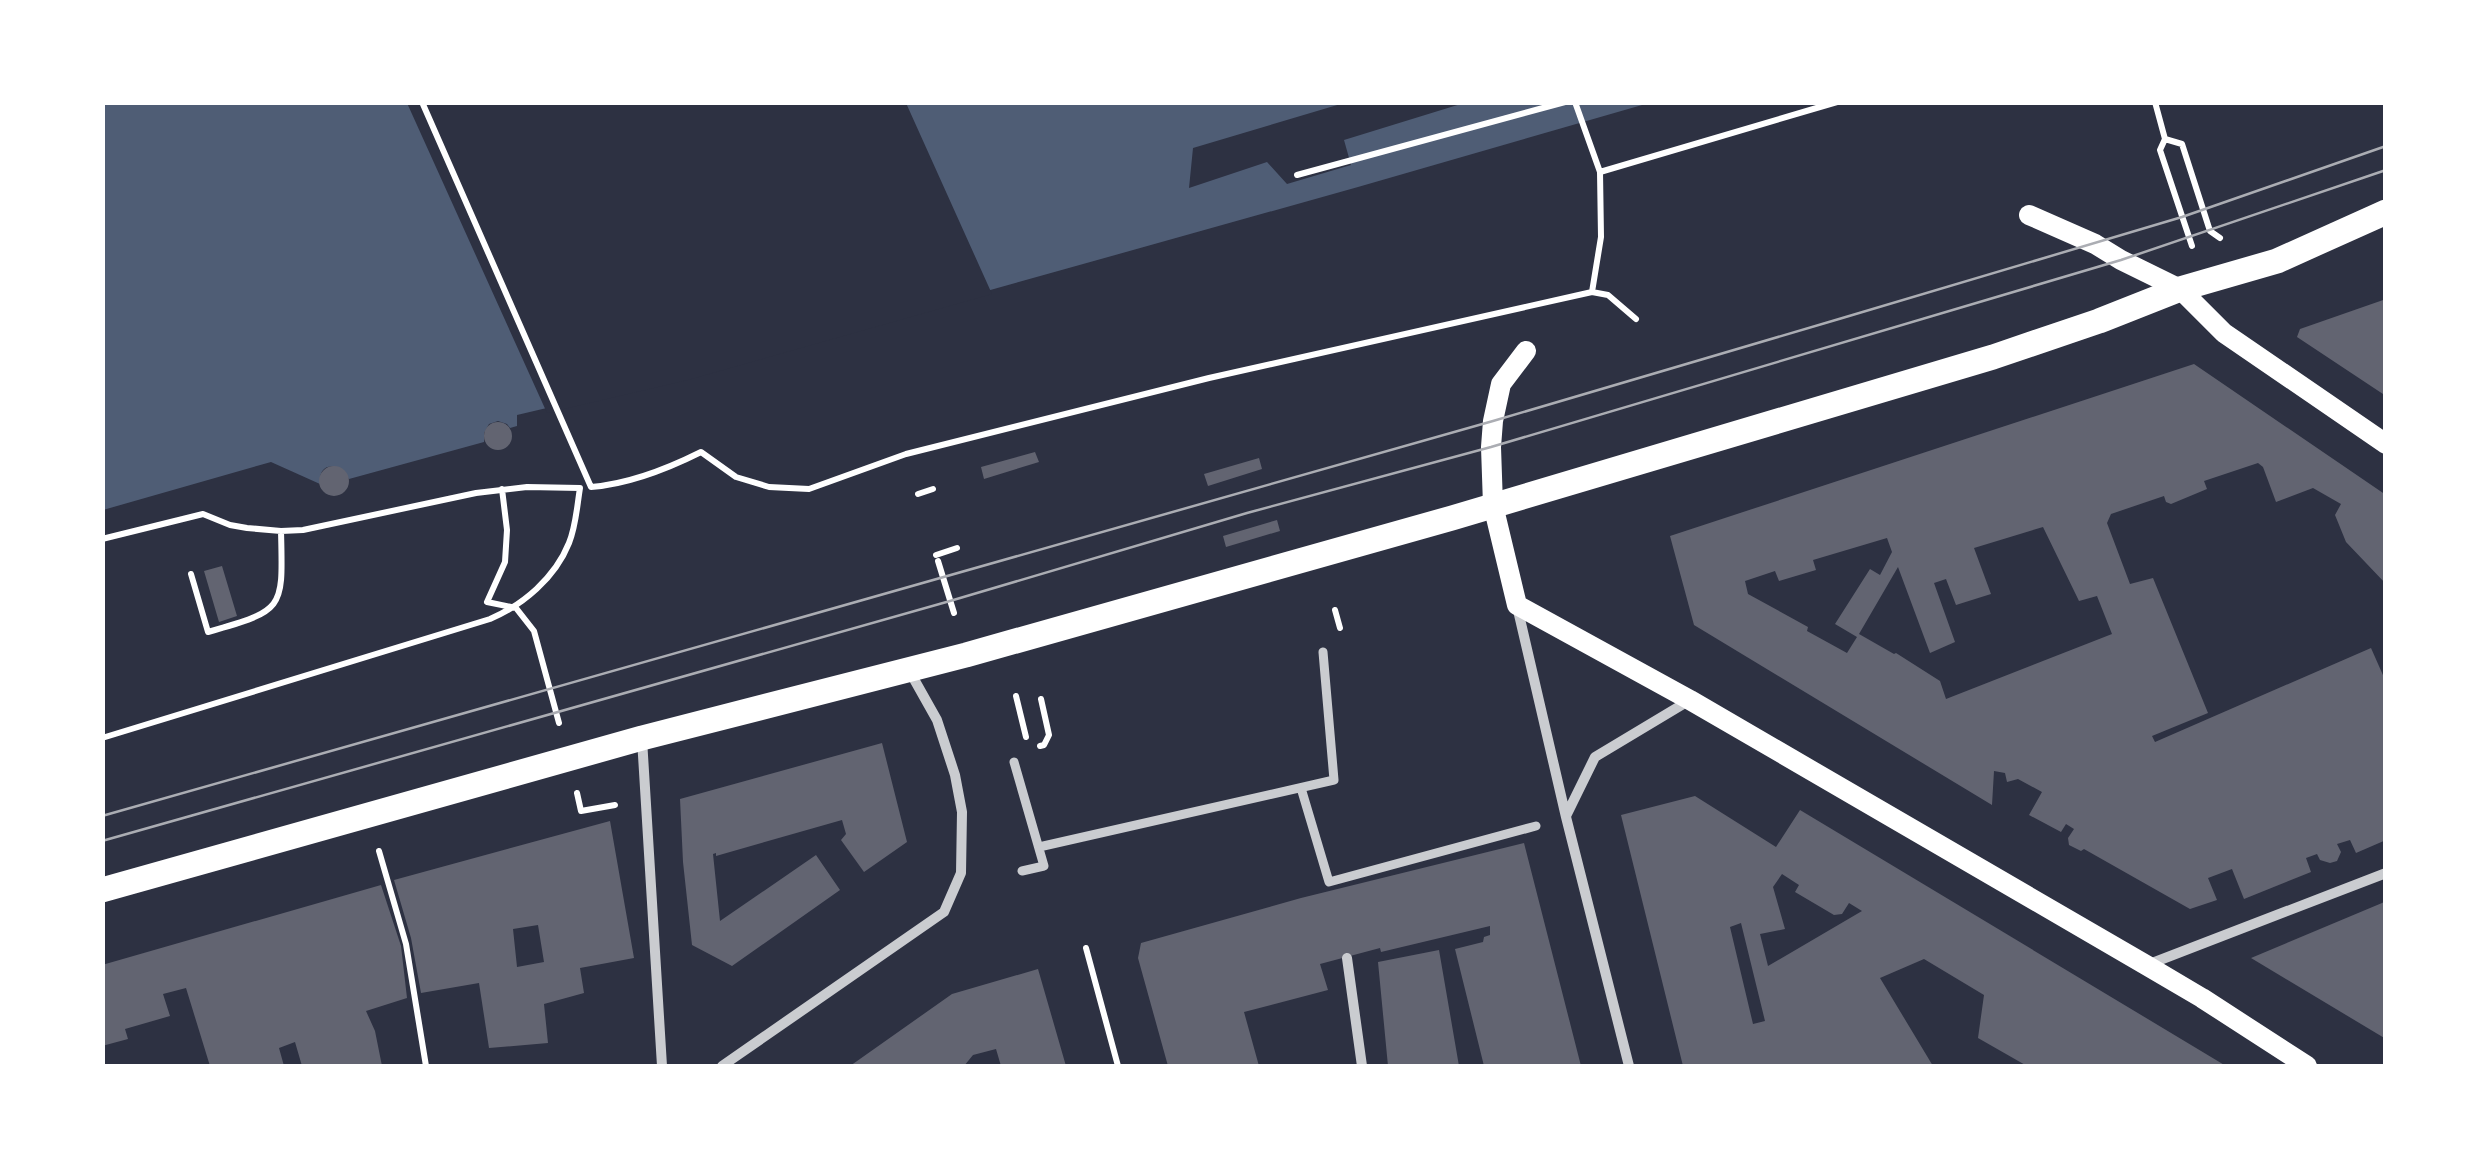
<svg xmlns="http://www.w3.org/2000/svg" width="2488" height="1169" font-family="'Titillium Web',sans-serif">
	<rect width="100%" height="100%" fill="#2d3142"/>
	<path fill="#4f5d75" d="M 103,103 L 1649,103 L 1358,187 L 687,375 L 517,415 L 517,426 L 510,428 L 507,424 L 498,421 L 489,424 L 484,433 L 484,442 L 349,479 C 339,462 318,461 320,484 L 271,462 L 103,510 Z"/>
	<path fill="#2d3142" d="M 407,103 L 906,103 L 992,294 L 688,380 L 547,413 Z
		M 1344,103 L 1464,103 L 1344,140 L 1351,165 L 1287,184 L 1267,162 L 1189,188 L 1193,148 Z"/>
	<path fill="#626471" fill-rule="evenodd" d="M 2386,299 L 2386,396 L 2297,337 L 2300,329 Z
		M 2194,364 L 2386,495 L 2386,584 L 2346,542 L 2335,515 L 2341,504 L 2313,488 L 2276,502 L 2263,467 L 2258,463 L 2204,481 L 2207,489 L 2171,504 L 2166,502 L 2164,496 L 2111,514 L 2107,523 L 2130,584 L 2153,578 L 2208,713 L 2152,736 L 2155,742 L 2371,648 L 2386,682 L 2386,840 L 2356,853 L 2350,840 L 2337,844 L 2341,852 L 2337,861 L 2330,863 L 2320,860 L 2317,854 L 2306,858 L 2311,872 L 2244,899 L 2232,869 L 2208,878 L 2217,900 L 2190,909 L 2084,849 L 2081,851 L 2069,845 L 2068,838 L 2074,829 L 2066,824 L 2061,832 L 2029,815 L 2042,792 L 2018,779 L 2007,782 L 2005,773 L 1994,771 L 1992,805 L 1694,625 L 1670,536 ZM 2043,527 L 2079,601 L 2097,596 L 2112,634 L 1946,699 L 1940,681 L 1896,653 L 1894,654 L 1859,634 L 1898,567 L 1930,653 L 1955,642 L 1934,583 L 1946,579 L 1956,605 L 1991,594 L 1974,548 ZM 1887,538 L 1892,552 L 1880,575 L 1870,569 L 1835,624 L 1857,637 L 1847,653 L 1807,631 L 1808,627 L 1748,594 L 1745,581 L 1775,571 L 1779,581 L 1816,570 L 1813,560 Z
		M484 436a14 14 0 1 1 28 0a14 14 0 1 1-28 0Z
		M 1035,452 L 1039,462 L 984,479 L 981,467 Z
		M 1259,458 L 1262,469 L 1208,486 L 1204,474 Z
		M319 481a15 15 0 1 1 30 0a15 15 0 1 1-30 0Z
		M 1277,520 L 1280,531 L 1226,547 L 1223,536 Z
		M 222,566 L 237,616 L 219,622 L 204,571 Z
		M 882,743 L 907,842 L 864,872 L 841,840 L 846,834 L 842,820 L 716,856 L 716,853 L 713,854 L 720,921 L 816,855 L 840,890 L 732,966 L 692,945 L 683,862 L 680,799 Z
		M 1695,796 L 1776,847 L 1800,810 L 2226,1066 L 2027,1066 L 1978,1038 L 1984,995 L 1924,959 L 1880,978 L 1933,1066 L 1782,1066 L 1781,1064 L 1763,1066 L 1683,1066 L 1621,815 ZM 1782,874 L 1799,885 L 1795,892 L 1834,915 L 1842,914 L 1849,903 L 1862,911 L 1768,966 L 1760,934 L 1785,929 L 1773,887 ZM 1741,923 L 1765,1021 L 1753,1024 L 1730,927 Z
		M 610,821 L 634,958 L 580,968 L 584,993 L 544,1004 L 548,1043 L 489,1048 L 479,983 L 421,993 L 411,938 L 394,880 ZM 538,925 L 544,962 L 517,967 L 513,929 Z
		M 1524,843 L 1581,1066 L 1484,1066 L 1455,949 L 1483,942 L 1484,937 L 1490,935 L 1490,926 L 1381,952 L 1380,948 L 1320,964 L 1328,990 L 1244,1012 L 1259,1066 L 1168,1066 L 1138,958 L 1141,943 L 1301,898 Z
		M 381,885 L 401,946 L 407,998 L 366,1011 L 375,1031 L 382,1066 L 302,1066 L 295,1042 L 279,1048 L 284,1066 L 210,1066 L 186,988 L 163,994 L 170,1016 L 125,1029 L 128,1039 L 102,1046 L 102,965 Z
		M 2386,901 L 2386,1039 L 2251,958 L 2382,903 Z
		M 1439,950 L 1459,1066 L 1388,1066 L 1378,962 Z
		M 1038,969 L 1066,1066 L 1001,1066 L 996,1049 L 973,1055 L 964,1066 L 850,1066 L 952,994 Z"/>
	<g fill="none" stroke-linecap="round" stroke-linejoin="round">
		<path stroke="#fff" stroke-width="6" d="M 422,102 L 591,487 C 630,484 667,469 701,452 L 736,477 L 769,487 L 809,489 L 906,454 L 1209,378 L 1592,292 L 1601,237 L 1600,172 L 1837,102
			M 1575,102 L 1600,172
			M 2155,102 L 2165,139 L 2182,144 L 2210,231 L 2220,238
			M 2165,139 L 2160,150 L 2192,246
			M 1297,175 L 1565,102
			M 1592,292 L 1608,295 L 1636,319
			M 502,489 L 507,530 L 505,562 L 487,602 L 516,608 L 534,631 L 559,723
			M 918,494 L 933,489
			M 102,539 L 203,514 L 230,525 L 247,528 L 281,531 L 303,530 L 476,493 L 527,487 L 580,488 C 577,506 576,526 569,543 C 555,578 523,605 490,619 L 102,738
			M 936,555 L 957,548
			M 938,561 L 954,613
			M 191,574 L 208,632 C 285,610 283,610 281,531
			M 1335,610 L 1340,628
			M 1016,696 L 1026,737
			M 1040,746 L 1044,745 L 1049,735 L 1041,699
			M 577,793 L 581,811 L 615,805
			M 379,851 L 406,944 L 426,1066
			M 1086,948 L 1118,1066"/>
		<path stroke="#caccd0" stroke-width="9" d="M 1014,762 L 1044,866 L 1022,871
			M 1301,788 L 1329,882 L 1536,826
			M 1039,847 L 1334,780 L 1323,652"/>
		<path stroke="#caccd0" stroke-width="10" d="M 1517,606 L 1566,817 L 1629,1066
			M 642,739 L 662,1066
			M 1566,816 L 1595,757 L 1690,700
			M 1347,958 L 1362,1066
			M 2147,965 L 2386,873
			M 722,1066 L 944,912 L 961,873 L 962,812 L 955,775 L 937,720 L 910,672"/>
		<path stroke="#fff" stroke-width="20" d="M 2029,215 L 2095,244 L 2121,260 L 2180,289 L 2224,333 L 2386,444
			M 1526,351 L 1501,384 L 1493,421 L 1491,447 L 1493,505 L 1517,605 L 1690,700 L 2146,965 L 2202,998 L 2307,1066"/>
		<path stroke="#fff" stroke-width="25" d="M 102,890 L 642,738 L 966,655 L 1452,518 L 1993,357 L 2099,321 L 2180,289 L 2277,261 L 2386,212"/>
		<path stroke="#abadb3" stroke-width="2.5" d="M 102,816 L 1493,421 L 1839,319 L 2182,217 L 2386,146
			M 102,841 L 950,601 L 1247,513 L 1491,447 L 2121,260 L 2386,170"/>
	</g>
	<rect width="2488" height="1169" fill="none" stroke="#ffffff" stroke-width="210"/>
</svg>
